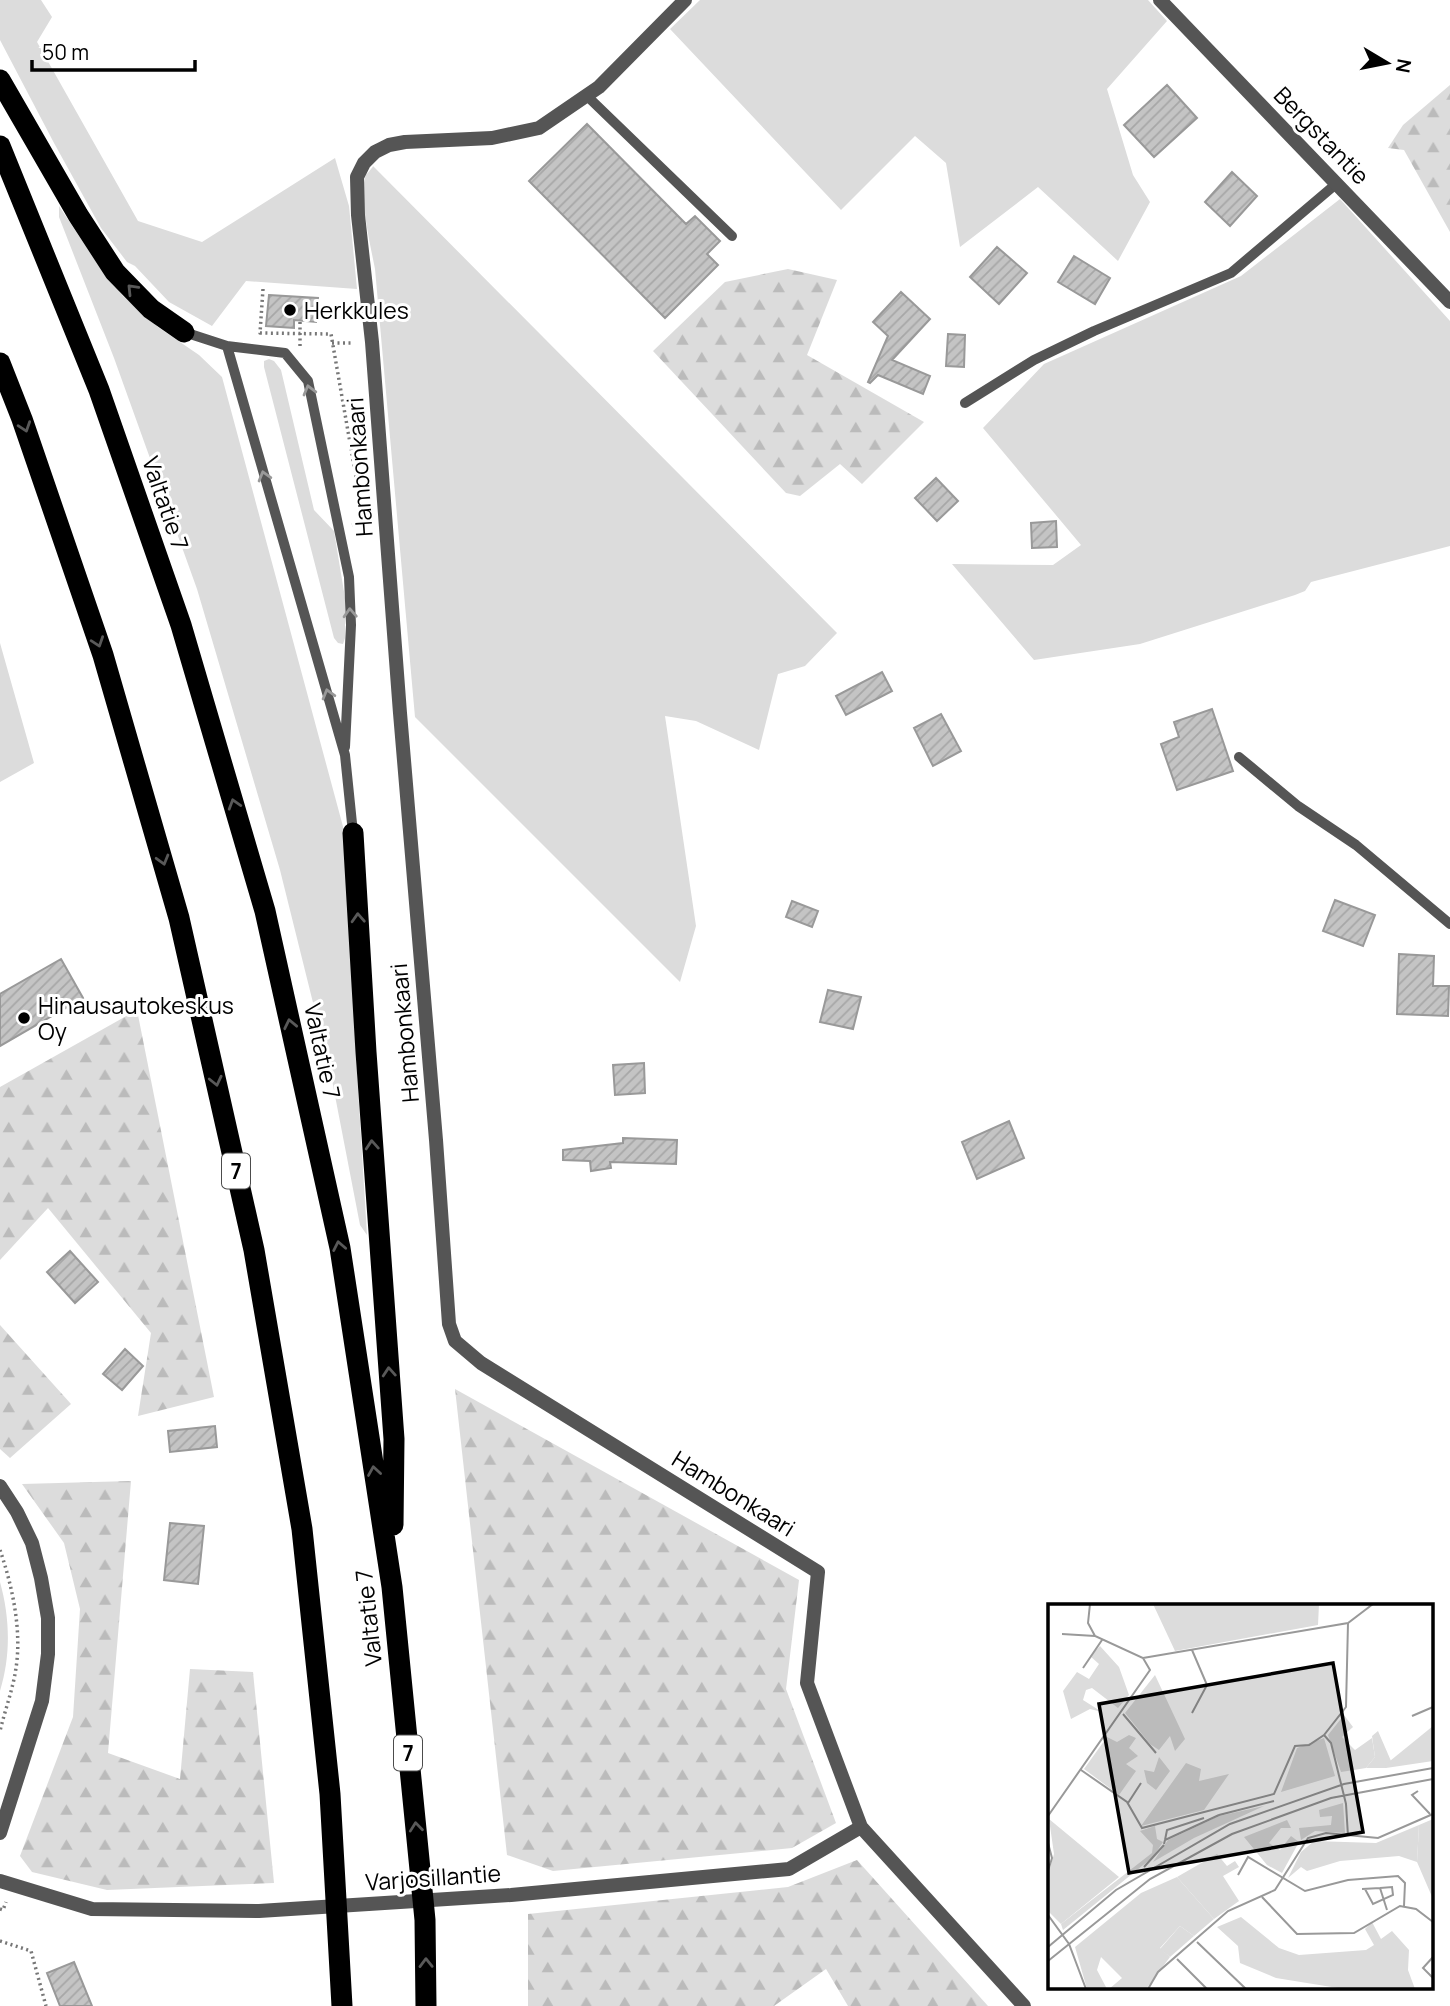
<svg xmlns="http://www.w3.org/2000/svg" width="1450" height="2006" font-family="Manrope,sans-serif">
	<defs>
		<pattern id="forest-firs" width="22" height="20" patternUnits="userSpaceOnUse" patternTransform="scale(1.75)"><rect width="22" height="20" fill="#dcdcdc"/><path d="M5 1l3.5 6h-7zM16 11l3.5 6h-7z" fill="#bbb"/></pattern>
		<pattern id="building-hatch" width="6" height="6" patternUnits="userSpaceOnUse" patternTransform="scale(1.75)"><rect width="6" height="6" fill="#c4c4c4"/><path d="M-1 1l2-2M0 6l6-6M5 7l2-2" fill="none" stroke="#a7a7a7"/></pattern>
	</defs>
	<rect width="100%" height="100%" fill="#fff"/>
	<path fill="#dcdcdc" d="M 0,0 L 41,0 L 52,17 L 37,42 L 138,221 L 202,242 L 335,158 L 349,206 L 357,289 L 246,281 L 212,326 L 169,302 L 135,266 L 127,262 L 101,228 L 54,143 L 0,40 Z
		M 700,0 L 1148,0 L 1167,21 L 1107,89 L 1133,175 L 1150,202 L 1118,261 L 1038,187 L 960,247 L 946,163 L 915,136 L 841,210 L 670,29 Z
		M 373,166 L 837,633 L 805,666 L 778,674 L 759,750 L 696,721 L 665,716 L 696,926 L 680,982 L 415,717 L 375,269 C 371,248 358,193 366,175 C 367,174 373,167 373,166 Z
		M 1340,199 L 1450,321 L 1450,546 L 1311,582 L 1305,591 L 1295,595 L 1140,644 L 1034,660 L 952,564 L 1053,565 L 1081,545 L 983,428 L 1044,364 L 1241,276 Z
		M 59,206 L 91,254 L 123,296 L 158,327 L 199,355 L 222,377 L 345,834 L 357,1072 L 367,1235 L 360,1225 L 331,1075 L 280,870 L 197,589 L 114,358 L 59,217 Z
		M 269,359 L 274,361 L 281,370 L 314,510 L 334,531 L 345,598 L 345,638 L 343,644 L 338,643 L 334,638 L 264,367 L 264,361 Z
		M 0,643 L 34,763 L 0,782 Z
		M 0,1582 C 10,1618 11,1655 0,1691 Z"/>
	<path fill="url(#forest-firs)" d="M 1450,85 L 1450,232 L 1404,150 L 1388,148 L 1403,125 Z
		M 788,269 L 837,280 L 807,355 L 924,422 L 862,484 L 840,464 L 800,496 L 786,493 L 653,351 L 725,282 Z
		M 137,1010 L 214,1397 L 138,1416 L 151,1333 L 48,1208 L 0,1260 L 0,1087 Z
		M 0,1325 L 71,1404 L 10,1458 L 0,1449 Z
		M 455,1389 L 799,1580 L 786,1689 L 836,1823 L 792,1848 L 553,1871 L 507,1855 Z
		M 131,1481 L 108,1753 L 180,1779 L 190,1669 L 253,1672 L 274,1883 L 107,1890 L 32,1872 L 20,1856 L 73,1717 L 80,1609 L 64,1543 L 22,1484 Z
		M 857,1860 L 988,2006 L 848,2006 L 826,1969 L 774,2006 L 528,2006 L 528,1914 L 788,1887 Z"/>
	<path fill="url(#building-hatch)" stroke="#999" stroke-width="2" d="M 1167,85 L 1197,118 L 1154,157 L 1124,125 Z
		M 587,124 L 686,224 L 695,216 L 720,241 L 707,254 L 718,265 L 665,318 L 529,181 Z
		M 1232,172 L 1257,196 L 1230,226 L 1205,202 Z
		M 997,247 L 1027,273 L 999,304 L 970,277 Z
		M 1074,256 L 1110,278 L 1095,304 L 1058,282 Z
		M 901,292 L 930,319 L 892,360 L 930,376 L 923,394 L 878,375 L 870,383 L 868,382 L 888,336 L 873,322 Z
		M 269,295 L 318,298 L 316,322 L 294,320 L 294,328 L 266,326 Z
		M 948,334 L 965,335 L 964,367 L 946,366 Z
		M 936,478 L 958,501 L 937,521 L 915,498 Z
		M 1056,521 L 1057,547 L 1032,548 L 1031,523 Z
		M 882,672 L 892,691 L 846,715 L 836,696 Z
		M 1212,709 L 1233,771 L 1177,790 L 1161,744 L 1179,737 L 1174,722 Z
		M 941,714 L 961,751 L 933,766 L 914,728 Z
		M 1335,900 L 1375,915 L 1363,946 L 1323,931 Z
		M 792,901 L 818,911 L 812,927 L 786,917 Z
		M 1399,954 L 1434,956 L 1433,986 L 1449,986 L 1448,1016 L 1397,1014 Z
		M 61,959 L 83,998 L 0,1046 L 0,994 Z
		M 828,990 L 861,997 L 853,1029 L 820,1022 Z
		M 644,1063 L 645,1093 L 615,1095 L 613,1065 Z
		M 1009,1121 L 1024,1158 L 977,1179 L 962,1142 Z
		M 623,1138 L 677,1140 L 676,1164 L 610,1162 L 611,1168 L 591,1171 L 590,1161 L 563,1160 L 563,1150 L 623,1143 Z
		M 70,1251 L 98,1282 L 75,1303 L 47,1272 Z
		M 125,1349 L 143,1366 L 122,1390 L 103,1374 Z
		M 215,1426 L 217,1447 L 170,1452 L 168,1431 Z
		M 170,1523 L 204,1526 L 198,1584 L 164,1580 Z
		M 74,1962 L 92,2006 L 60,2006 L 47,1973 Z"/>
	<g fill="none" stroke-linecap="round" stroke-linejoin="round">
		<path stroke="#777" stroke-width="3.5" stroke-dasharray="2 3.5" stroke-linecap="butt" d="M 263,289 L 260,333 L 331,334 L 364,523 L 352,525
			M 332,343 L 354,343
			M 300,346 L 300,320
			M 0,1550 C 12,1585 22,1630 16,1668 C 13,1689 5,1710 0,1731
			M 0,1909 L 3,1910 L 6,1902
			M 0,1941 L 31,1951 L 46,2006"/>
		<path stroke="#555" stroke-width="10" d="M 587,96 L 732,236
			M 184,332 L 227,346 L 345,755 L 353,833
			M 227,346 L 285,353 L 308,381 L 349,577 L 351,625 L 345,747
			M 965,403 L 1034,360 L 1094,331 L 1231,273 L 1336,184
			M 1239,757 L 1298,806 L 1356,845 L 1450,924"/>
		<path stroke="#555" stroke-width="14" d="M 685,0 L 599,87 L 539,128 L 492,138 L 405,142 L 389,145 L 375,152 L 364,163 L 357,177 L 358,215 L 372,342 L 400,713 L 436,1140 L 449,1324 L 455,1341 L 481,1363 L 818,1572 L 807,1683 L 861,1827 L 1024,2006
			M 1160,0 L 1450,302
			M 0,1486 L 17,1512 L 32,1543 L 41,1578 L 48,1618 L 48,1654 L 42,1701 L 0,1833
			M 0,1881 L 92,1909 L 259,1911 L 511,1895 L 789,1869 L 861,1827"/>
		<path stroke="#000" stroke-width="21" d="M 0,80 L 78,215 L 115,272 L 151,309 L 184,332
			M 0,146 L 99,390 L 181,625 L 265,911 L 340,1248 L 392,1587 L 425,1920 L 426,2006
			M 0,363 L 22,419 L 103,655 L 179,918 L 254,1250 L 302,1529 L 330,1794 L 342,2006
			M 353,833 L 366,1052 L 394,1439 L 393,1525"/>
	</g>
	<defs><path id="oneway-chevron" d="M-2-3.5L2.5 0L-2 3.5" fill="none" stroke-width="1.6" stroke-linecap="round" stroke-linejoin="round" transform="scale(1.75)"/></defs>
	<g stroke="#595959">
		<use href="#oneway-chevron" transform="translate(132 289) rotate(-134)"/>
		<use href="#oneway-chevron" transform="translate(25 427) rotate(71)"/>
		<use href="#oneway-chevron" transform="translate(98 642) rotate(71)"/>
		<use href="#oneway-chevron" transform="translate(234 804) rotate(-107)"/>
		<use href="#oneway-chevron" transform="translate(163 860) rotate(74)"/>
		<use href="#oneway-chevron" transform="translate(358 918) rotate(-93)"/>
		<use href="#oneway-chevron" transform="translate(290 1024) rotate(-102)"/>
		<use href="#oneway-chevron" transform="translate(216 1081) rotate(77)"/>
		<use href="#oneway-chevron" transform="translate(372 1145) rotate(-94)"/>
		<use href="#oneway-chevron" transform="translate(339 1246) rotate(-101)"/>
		<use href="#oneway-chevron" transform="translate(389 1372) rotate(-94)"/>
		<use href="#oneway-chevron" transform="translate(374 1471) rotate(-99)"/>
		<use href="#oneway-chevron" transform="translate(416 1827) rotate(-96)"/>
		<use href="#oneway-chevron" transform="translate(426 1963) rotate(-91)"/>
	</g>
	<g stroke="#999">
		<use href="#oneway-chevron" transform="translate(309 390) rotate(-105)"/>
		<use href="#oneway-chevron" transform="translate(264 476) rotate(-106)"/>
		<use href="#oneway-chevron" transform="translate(350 613) rotate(-93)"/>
		<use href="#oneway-chevron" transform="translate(328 694) rotate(-106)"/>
	</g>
	<g fill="#000" stroke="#fff" stroke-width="2.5">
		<circle cx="290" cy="310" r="7"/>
		<circle cx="24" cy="1018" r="7"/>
	</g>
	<g text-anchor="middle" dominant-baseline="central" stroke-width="6" stroke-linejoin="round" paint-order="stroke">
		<g fill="#fff" stroke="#4c4c4c" stroke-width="2">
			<rect x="222" y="1153.5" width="28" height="35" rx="5"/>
			<rect x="394" y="1735.5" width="28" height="35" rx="5"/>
		</g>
		<g font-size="21" font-weight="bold" fill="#000">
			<text x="236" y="1171">7</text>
			<text x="408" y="1753">7</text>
		</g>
		<g font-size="23" fill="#000" stroke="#fff">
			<text transform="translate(1322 135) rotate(46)">Bergstantie</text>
			<text transform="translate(359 467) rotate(-94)">Hambonkaari</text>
			<text transform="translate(166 503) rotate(71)">Valtatie 7</text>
			<text transform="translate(404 1033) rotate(-95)">Hambonkaari</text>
			<text transform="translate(323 1051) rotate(78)">Valtatie 7</text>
			<text transform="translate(734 1493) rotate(32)">Hambonkaari</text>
			<text transform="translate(368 1618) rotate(-96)">Valtatie 7</text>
			<text transform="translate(433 1877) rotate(-4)">Varjosillantie</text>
		</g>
		<g font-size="23" fill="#000" stroke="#fff" text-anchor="start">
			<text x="304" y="310">Herkkules</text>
			<text x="38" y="1005">Hinausautokeskus<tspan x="38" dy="26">Oy</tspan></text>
		</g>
	</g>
	<g transform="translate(1048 1604)">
		<rect width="385" height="385" fill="#fff"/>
		<path d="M 105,0 L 271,0 L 270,21 L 127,47 ZM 107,71 L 137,135 L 127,147 L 122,132 L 111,146 L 102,140 L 77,109 ZM 330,127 L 343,157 L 338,164 L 318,164 L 327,153 L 324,132 ZM 81,131 L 88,134 L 81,144 L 90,152 L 78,160 L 88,167 L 71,191 L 36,165 L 59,133 L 69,138 ZM 138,159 L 153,165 L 151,177 L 181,170 L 156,206 L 93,222 ZM 216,202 L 146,234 L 105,258 L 120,236 L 171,212 ZM 371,221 L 369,258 L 351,252 L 292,257 L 259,267 L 253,263 L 240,274 L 253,248 L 266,237 L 328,239 ZM 107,222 L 109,235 L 115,238 L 105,253 L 15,326 L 13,320 L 104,249 L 105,241 L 92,227 ZM 169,250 L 179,262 L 187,257 L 191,263 L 175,272 L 191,297 L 166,315 L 129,273 ZM 132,322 L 146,332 L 122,353 L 112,345 Z" fill="#dcdcdc"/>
		<path d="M 52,42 L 71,63 L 81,91 L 70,104 L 44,84 L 38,86 L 35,96 L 54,108 L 42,105 L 23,115 L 15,87 L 29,68 L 41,75 L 51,60 L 42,52 ZM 296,111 L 305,123 L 294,133 L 307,146 L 324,134 L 327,153 L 318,164 L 293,168 L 280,131 ZM 385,122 L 385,157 L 338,164 L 337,161 ZM 276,134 L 287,172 L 233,188 L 249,144 ZM 111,153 L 122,167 L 108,186 L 99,179 L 96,166 L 106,168 ZM 295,199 L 297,229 L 267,227 L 253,236 L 251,224 L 283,221 L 284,212 L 272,213 L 271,206 ZM 1,215 L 71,273 L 13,320 L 0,307 L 0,271 L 6,250 ZM 385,215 L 385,295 L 369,258 L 371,221 ZM 239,216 L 243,224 L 233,224 L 221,239 L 232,246 L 243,232 L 251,238 L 234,269 L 219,261 L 196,233 ZM 129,273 L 166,315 L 146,332 L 132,322 L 112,344 L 122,353 L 98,385 L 61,385 L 74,374 L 53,353 L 49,366 L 59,385 L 39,385 L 27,343 L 93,289 Z" fill="#dcdcdc"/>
		<path d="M 193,313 L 231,344 L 251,351 L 318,346 L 326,341 L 317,325 L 324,318 L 333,335 L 344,327 L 361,346 L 360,366 L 367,385 L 296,385 L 228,374 L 192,359 L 190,342 L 169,323 Z" fill="#dcdcdc"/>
		<path fill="none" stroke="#999" stroke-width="2" d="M 14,30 L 47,32M 95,54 L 300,19 L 325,0M 35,64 L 54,36M 144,109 L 159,81 L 144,46M 75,110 L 108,149M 364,112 L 385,103M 276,131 L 283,139 L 298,200 L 300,232M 33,166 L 79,198 L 94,224 L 226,190 L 247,142 L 261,141 L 276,131 L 298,103 L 300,19M 370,187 L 364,191 L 382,210M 80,199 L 93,179M 171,211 L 226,197M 0,212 L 102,66 L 95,54 L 47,32 L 40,19 L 42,0M 117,236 L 119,226 L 156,214M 0,239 L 4,254 L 0,267M 116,240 L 117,236 L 171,211M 96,263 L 116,241M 190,271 L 200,253 L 257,287 L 300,276 L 350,272 L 357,279 L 356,302M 314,285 L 332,284 L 339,306M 317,285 L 325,300 L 345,291 L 344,283 L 332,284M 214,293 L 249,330 L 306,329 L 352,302 L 368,305 L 385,318M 0,311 L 21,340 L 38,385M 149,338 L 198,385M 0,343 L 68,286 L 182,220 L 296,180 L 385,164M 385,353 L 375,364 L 385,374M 129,355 L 159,385M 0,357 L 102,275 L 184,230 L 283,194 L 385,175M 100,385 L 110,368 L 180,307 L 227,286 L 260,234 L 278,229 L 330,234 L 385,210"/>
		<path fill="#000" fill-opacity="0.15" stroke="#000" stroke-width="3.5" d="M 285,59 L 315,228 L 81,269 L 51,100 Z"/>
		<rect width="385" height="385" fill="none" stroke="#000" stroke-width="3.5"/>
	</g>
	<g transform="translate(1387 63) rotate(100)" stroke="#ffffff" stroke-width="5" paint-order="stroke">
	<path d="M0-5L12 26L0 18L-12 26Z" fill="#000000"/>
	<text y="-10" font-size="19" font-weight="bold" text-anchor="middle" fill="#000000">N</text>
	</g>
	<path d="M32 60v10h163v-10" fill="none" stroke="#000000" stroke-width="3.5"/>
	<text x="42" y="60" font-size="21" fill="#000000" stroke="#ffffff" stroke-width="5" paint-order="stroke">50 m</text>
</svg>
